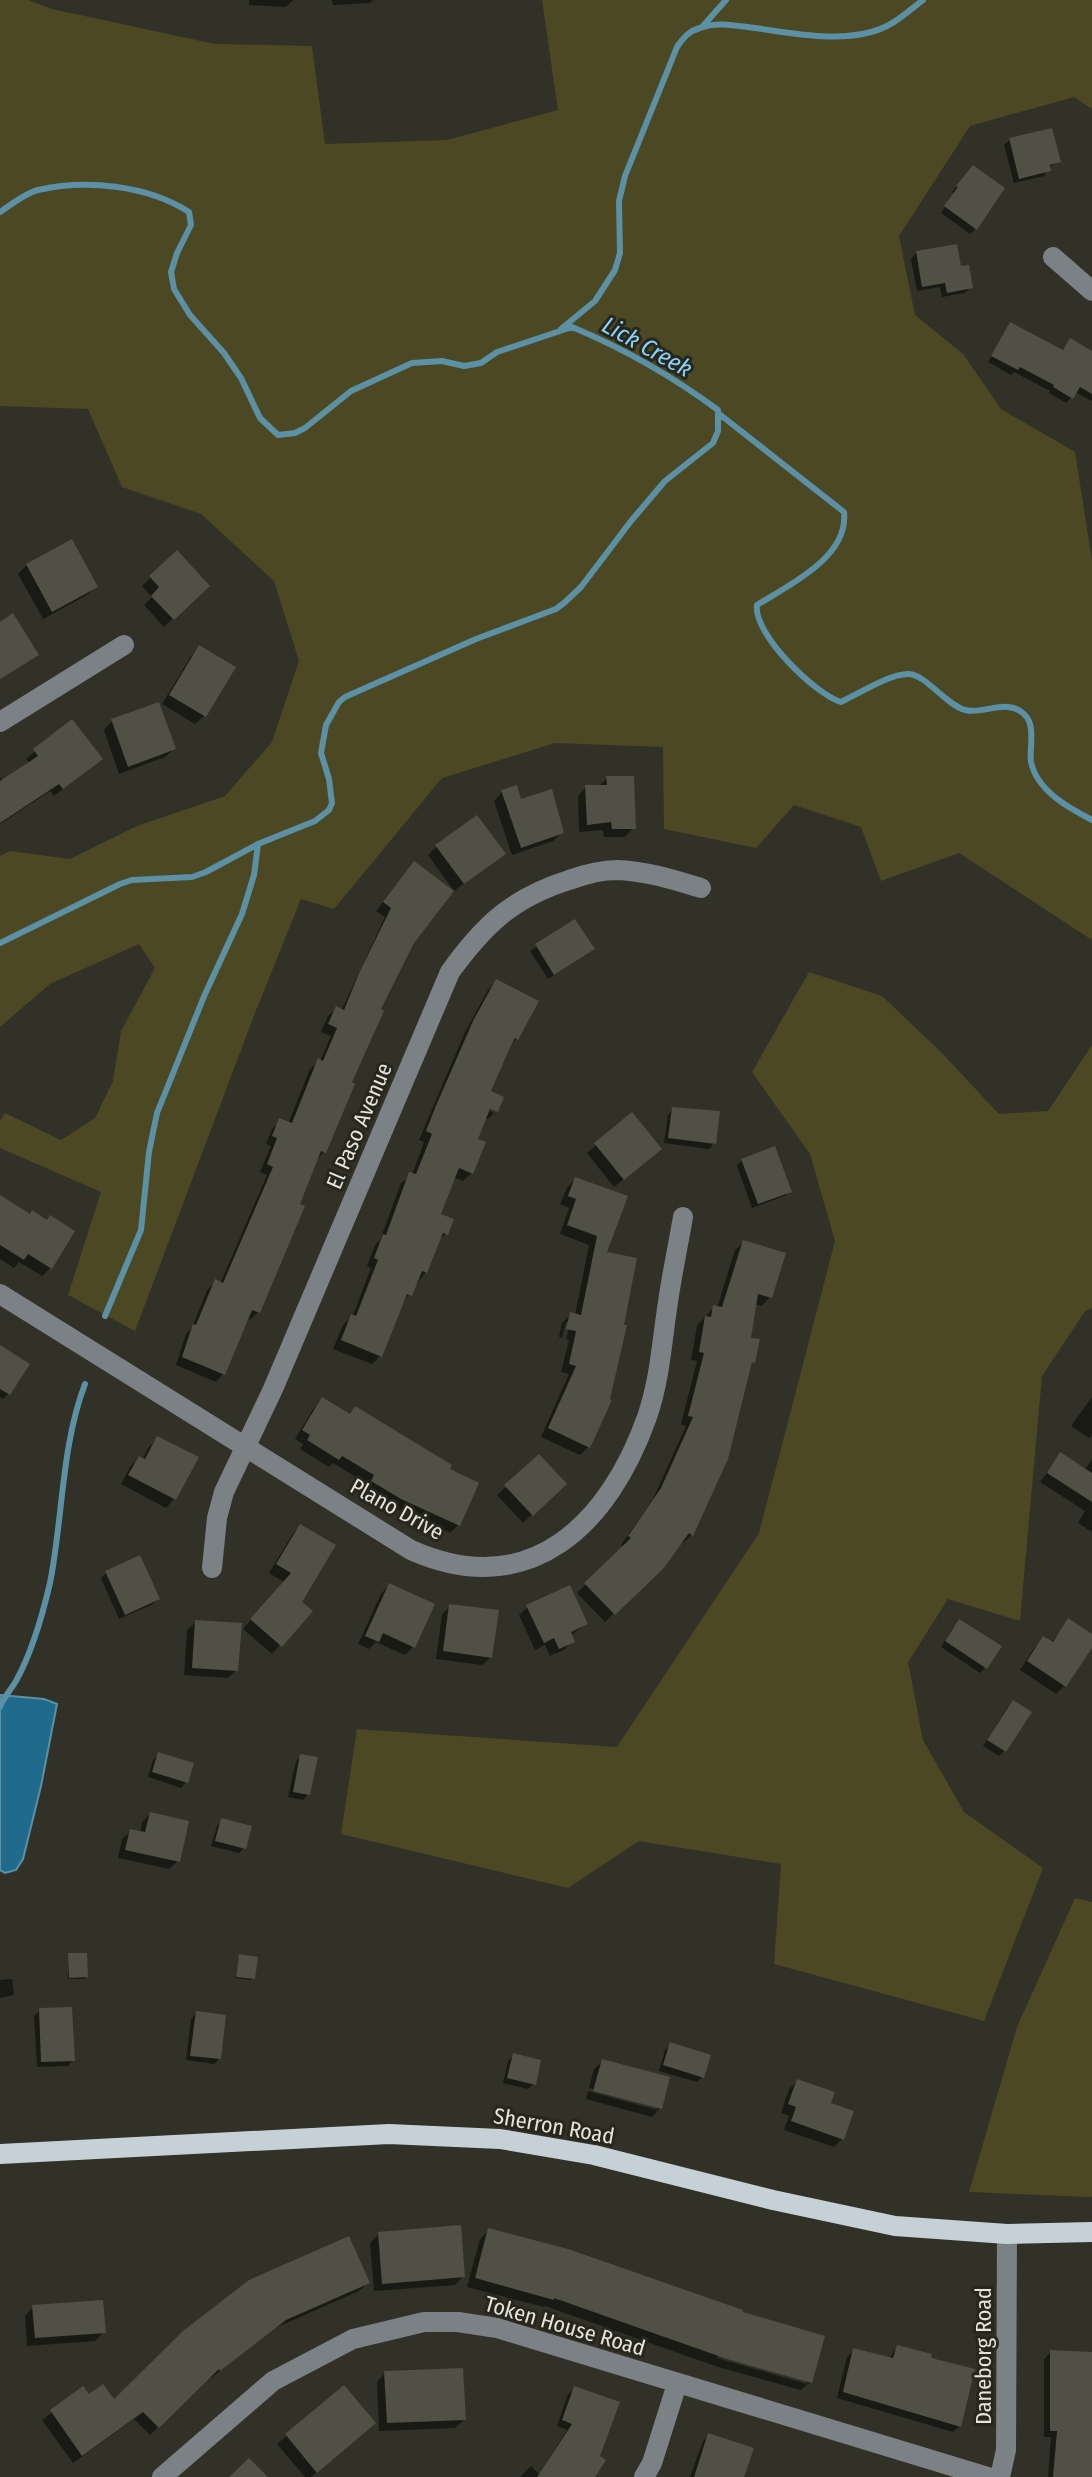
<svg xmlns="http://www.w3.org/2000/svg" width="1092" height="2477" font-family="'Fira Sans Condensed',sans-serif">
	<rect width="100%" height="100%" fill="#313127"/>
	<path fill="#4b4823" d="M 0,0 L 28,0 L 52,9 L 215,44 L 312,46 L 325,144 L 447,140 L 558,110 L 542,0 L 1092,0 L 1092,109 L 1074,97 L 970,126 L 899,236 L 915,315 L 963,354 L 1001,409 L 1075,452 L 1092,560 L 1092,940 L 959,853 L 881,881 L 861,827 L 794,805 L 756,848 L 664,829 L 663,747 L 555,743 L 442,778 L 334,909 L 301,899 L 255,1013 L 135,1331 L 68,1295 L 101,1192 L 0,1148 L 0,1121 L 5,1113 L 61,1140 L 95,1118 L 113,1081 L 121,1031 L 155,968 L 139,944 L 50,984 L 0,1027 L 0,856 L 10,851 L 70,859 L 137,826 L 225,796 L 272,742 L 299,661 L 274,581 L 201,514 L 122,487 L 88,409 L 0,406 Z
		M 809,972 L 882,996 L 940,1051 L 999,1114 L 1048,1111 L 1092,1045 L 1092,1308 L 1085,1311 L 1042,1376 L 1020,1621 L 948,1599 L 908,1662 L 923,1740 L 964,1812 L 1043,1868 L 984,2021 L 774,1964 L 781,1864 L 639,1841 L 568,1888 L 341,1834 L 357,1729 L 617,1747 L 759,1533 L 835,1241 L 810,1154 L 752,1072 Z
		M 1075,1898 L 1092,1902 L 1092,2197 L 969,2192 L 1017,2027 Z"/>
	<path fill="#206b8c" stroke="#5b90a5" stroke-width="2" d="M 0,1695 L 44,1699 L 57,1704 L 41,1786 L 23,1859 L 16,1870 L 5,1873 L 0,1870 Z"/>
	<path fill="#0007" fill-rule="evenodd" d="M 249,0 L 293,0 L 286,7 L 249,5 Z
		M 332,0 L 373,0 L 370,3 L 333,5 Z
		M 1010,140 L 1058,162 L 1048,168 L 1044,176 L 1014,183 L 1004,145 Z
		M 968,173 L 976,228 L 970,234 L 941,213 L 954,193 L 952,192 Z
		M 916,253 L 971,287 L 965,293 L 942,297 L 940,287 L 917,291 L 911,259 Z
		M 1010,325 L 1061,352 L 1070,341 L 1092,353 L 1092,401 L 1075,392 L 1066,403 L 1049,393 L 1050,391 L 1014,372 L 1011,375 L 988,362 Z
		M 177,553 L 208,586 L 164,627 L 144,605 L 152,597 L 142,586 Z
		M 27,565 L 95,587 L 87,595 L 43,619 L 18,574 Z
		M 199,648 L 204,716 L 195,724 L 162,704 L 191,656 Z
		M 72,721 L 101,759 L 54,796 L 50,791 L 0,824 L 0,777 L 3,782 L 30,764 L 26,759 Z
		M 112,721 L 174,749 L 165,757 L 119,774 L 104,730 Z
		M 607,778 L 633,828 L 625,837 L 604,837 L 603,830 L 579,832 L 578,796 L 586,787 L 598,787 Z
		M 502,792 L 520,802 L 562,833 L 553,841 L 512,855 L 494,801 Z
		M 437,846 L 503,854 L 454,891 L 428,855 Z
		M 414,864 L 412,942 L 378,1010 L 324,1152 L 316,1160 L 258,1312 L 250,1320 L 246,1318 L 223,1374 L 216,1382 L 176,1365 L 186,1334 L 192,1328 L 207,1290 L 215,1282 L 220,1284 L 267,1175 L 260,1172 L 271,1146 L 266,1144 L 272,1129 L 280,1121 L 288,1124 L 310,1069 L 320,1061 L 331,1036 L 321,1032 L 328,1016 L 336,1009 L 341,1011 L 385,917 L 376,911 Z
		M 574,922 L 587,954 L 548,979 L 530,951 Z
		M 496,981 L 516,1039 L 508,1047 L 489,1092 L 496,1111 L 480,1107 L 494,1113 L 488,1119 L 484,1118 L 476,1140 L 472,1173 L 463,1181 L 453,1177 L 438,1215 L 446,1234 L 437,1242 L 426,1272 L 402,1303 L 380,1356 L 372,1364 L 333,1349 L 343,1325 L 353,1315 L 371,1268 L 367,1266 L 375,1245 L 380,1240 L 401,1183 L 412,1175 L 424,1142 L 419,1140 L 465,1032 L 488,990 Z
		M 673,1109 L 714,1143 L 709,1149 L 664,1143 L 668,1115 Z
		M 632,1115 L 651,1157 L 614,1187 L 587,1153 Z
		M 742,1160 L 790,1191 L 785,1196 L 752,1208 L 737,1166 Z
		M 575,1179 L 605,1254 L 589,1446 L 580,1455 L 541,1437 L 569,1374 L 561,1372 L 569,1340 L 566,1339 L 570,1322 L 566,1322 L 562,1338 L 559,1337 L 562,1323 L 571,1314 L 575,1315 L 589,1245 L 560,1234 L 569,1208 L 560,1204 L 567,1188 Z
		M 0,1197 L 29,1216 L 47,1222 L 50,1268 L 42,1276 L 19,1262 L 14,1268 L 0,1259 Z
		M 744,1242 L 770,1297 L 762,1306 L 754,1304 L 691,1535 L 683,1543 L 681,1541 L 663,1566 L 605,1622 L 577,1593 L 624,1547 L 621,1545 L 653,1499 L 686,1426 L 681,1424 L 697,1361 L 691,1360 L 697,1326 L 714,1307 L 717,1308 L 735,1250 Z
		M 0,1347 L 8,1394 L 3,1399 L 0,1397 Z
		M 1092,1397 L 1092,1435 L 1089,1438 L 1071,1426 Z
		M 323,1399 L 349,1416 L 458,1525 L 450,1533 L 392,1507 L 364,1490 L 367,1484 L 333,1463 L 329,1467 L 300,1449 L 303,1444 L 295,1439 L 314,1408 Z
		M 158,1438 L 196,1458 L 174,1499 L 166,1508 L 121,1484 L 130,1467 L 139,1458 L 142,1460 L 149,1447 Z
		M 1061,1455 L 1085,1470 L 1092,1459 L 1092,1532 L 1078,1523 L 1085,1511 L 1040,1482 Z
		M 564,1484 L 523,1523 L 497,1495 L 506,1487 Z
		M 300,1526 L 299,1602 L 280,1645 L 272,1654 L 243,1629 L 284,1582 L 269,1573 L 292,1535 Z
		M 106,1573 L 158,1598 L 153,1604 L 119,1619 L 101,1578 Z
		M 389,1585 L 413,1647 L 405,1655 L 376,1642 L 369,1649 L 358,1644 L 381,1594 Z
		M 450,1606 L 491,1657 L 482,1665 L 436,1659 L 442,1614 Z
		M 528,1607 L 586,1624 L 570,1636 L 572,1641 L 564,1650 L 550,1656 L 545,1645 L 535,1650 L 519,1615 Z
		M 1069,1621 L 1092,1636 L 1092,1642 L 1065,1685 L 1056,1694 L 1020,1670 L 1035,1647 L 1044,1639 L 1051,1643 Z
		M 196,1622 L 236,1670 L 228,1678 L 184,1675 L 187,1630 Z
		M 954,1626 L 986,1667 L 980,1673 L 941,1647 Z
		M 1008,1707 L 1004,1751 L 999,1756 L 983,1746 Z
		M 159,1754 L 186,1782 L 181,1788 L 148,1777 L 153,1760 Z
		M 301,1756 L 308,1794 L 303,1800 L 288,1797 L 296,1761 Z
		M 150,1814 L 178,1861 L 169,1869 L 118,1858 L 122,1839 L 131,1831 L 140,1833 L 142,1822 Z
		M 222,1820 L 244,1848 L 239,1853 L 211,1846 L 217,1826 Z
		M 69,1955 L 86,1977 L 84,1979 L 68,1979 Z
		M 240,1956 L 254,1978 L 251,1980 L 235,1978 Z
		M 12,1979 L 14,1995 L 0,1998 L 0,1980 Z
		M 40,2010 L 73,2060 L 68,2066 L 37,2067 L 34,2016 Z
		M 196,2013 L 219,2059 L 214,2064 L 186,2060 L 191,2019 Z
		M 671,2045 L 702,2077 L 697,2082 L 659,2071 L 665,2050 Z
		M 513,2056 L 534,2084 L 528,2089 L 503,2083 L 508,2061 Z
		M 603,2061 L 660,2108 L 652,2117 L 586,2099 L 588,2091 L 657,2110 L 657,2106 L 589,2088 L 594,2069 Z
		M 798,2081 L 829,2104 L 842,2139 L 834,2147 L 784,2130 L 789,2116 L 781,2113 L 789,2089 Z
		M 489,2230 L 568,2251 L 741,2311 L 740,2314 L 822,2338 L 810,2382 L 801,2390 L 718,2367 L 545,2306 L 543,2307 L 467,2287 L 480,2239 ZM 718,2354 L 807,2379 L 807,2384 L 717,2358 Z
		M 379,2234 L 463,2276 L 455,2285 L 374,2291 L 370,2243 Z
		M 368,2283 L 359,2291 L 275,2328 L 211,2378 L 209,2376 L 150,2435 L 134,2419 L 73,2463 L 42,2420 L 83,2389 L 89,2397 L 114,2402 L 184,2333 Z
		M 33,2307 L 104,2332 L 95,2341 L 27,2346 L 25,2316 Z
		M 897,2347 L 960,2426 L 953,2432 L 837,2398 L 847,2357 L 854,2350 L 889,2359 Z
		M 1051,2352 L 1092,2354 L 1092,2477 L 1048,2477 L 1051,2437 L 1044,2437 L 1044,2359 Z
		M 385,2373 L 464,2420 L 455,2428 L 379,2431 L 377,2382 Z
		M 344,2387 L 365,2432 L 311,2477 L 305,2477 L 277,2444 Z
		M 575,2388 L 593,2477 L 520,2477 L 531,2466 L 539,2474 L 567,2430 L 557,2426 L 568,2394 Z
		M 708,2436 L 741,2477 L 690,2477 L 703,2441 Z"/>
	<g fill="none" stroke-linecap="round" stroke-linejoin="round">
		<path stroke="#5b90a5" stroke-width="6" d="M 702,27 L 726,0
			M 0,212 C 11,205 25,193 38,190 C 85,179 147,185 189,212 L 191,225 L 177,253 L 171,272 L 174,289 L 190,315 L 224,353 L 241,378 L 260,418 L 278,435 L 295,433 L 305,428 L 351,391 L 412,363 L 442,361 L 464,366 L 481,363 L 497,352 L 572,327 C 625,349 672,376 718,410 L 718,431 L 713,443 L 665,481 L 631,521 L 581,587 L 564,603 L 556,609 L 476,639 L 345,697 L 339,702 L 326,725 L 321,753 L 329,779 L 332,803 L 329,810 L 315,821 L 258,844 L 206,872 L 192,877 L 132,880 L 120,884 L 0,943
			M 561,329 L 595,301 L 615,270 L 620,253 L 619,201 L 625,176 L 677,47 C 683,38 689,31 700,28 C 717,21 738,26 755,28 C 792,33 834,42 871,32 C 892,27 906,13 923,0
			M 718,413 L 844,512 C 849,557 789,585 757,605 C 753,634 815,694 841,702 C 858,694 891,673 909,674 C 926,675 945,704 965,710 C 984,715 1008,697 1025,715 C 1036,726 1029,748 1031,762 C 1037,791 1069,808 1092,820
			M 105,1316 L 141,1230 L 149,1152 L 157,1113 L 205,994 L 242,914 L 254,875 L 258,844
			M 0,1707 C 4,1697 10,1691 16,1681 C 31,1654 43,1613 50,1583 C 63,1518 61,1447 85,1384"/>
	</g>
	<path fill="#505045" d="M 1052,128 L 1061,162 L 1050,165 L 1051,171 L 1019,179 L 1009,138 Z
		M 973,165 L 1005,188 L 977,230 L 944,206 L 958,187 L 956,186 Z
		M 957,244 L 961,266 L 969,265 L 973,288 L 947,293 L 945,283 L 922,287 L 916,251 Z
		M 1010,322 L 1063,350 L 1070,338 L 1092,351 L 1092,394 L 1080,387 L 1073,399 L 1053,387 L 1054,385 L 1020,367 L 1018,370 L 991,356 Z
		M 72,539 L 98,587 L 52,612 L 26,564 Z
		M 177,550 L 210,586 L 174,620 L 151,596 L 159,587 L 149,576 Z
		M 13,613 L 39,655 L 0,679 L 0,622 Z
		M 199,645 L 236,667 L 206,717 L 169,695 Z
		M 159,702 L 176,749 L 128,767 L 111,719 Z
		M 72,719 L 103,759 L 63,789 L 59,784 L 0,823 L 0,781 L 38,756 L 33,749 Z
		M 606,776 L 634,776 L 636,829 L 612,829 L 611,822 L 587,825 L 585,785 L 607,785 Z
		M 517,785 L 521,799 L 552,789 L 564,833 L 521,848 L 501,790 Z
		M 477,815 L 506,854 L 464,884 L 435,845 Z
		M 414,861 L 454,891 L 414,943 L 381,1009 L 384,1011 L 352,1082 L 355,1084 L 326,1153 L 321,1151 L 300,1204 L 305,1206 L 260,1313 L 252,1310 L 225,1375 L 182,1357 L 193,1324 L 196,1325 L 215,1279 L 223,1283 L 273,1167 L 267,1164 L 277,1138 L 272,1136 L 279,1118 L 292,1123 L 318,1058 L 323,1061 L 337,1028 L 328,1024 L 336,1006 L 344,1010 L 359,973 L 391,908 L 383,902 Z
		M 575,919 L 595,949 L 554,975 L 535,944 Z
		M 496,979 L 539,1001 L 518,1040 L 515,1038 L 512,1043 L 491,1091 L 504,1097 L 498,1112 L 490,1109 L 478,1139 L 486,1142 L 473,1174 L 459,1168 L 441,1214 L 454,1219 L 448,1235 L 443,1233 L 427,1273 L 422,1271 L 412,1296 L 407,1294 L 382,1357 L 341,1340 L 351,1314 L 356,1316 L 378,1260 L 374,1258 L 383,1234 L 386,1235 L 409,1172 L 416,1174 L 432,1134 L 426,1131 L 435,1108 L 473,1021 Z
		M 672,1107 L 720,1111 L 716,1144 L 668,1138 Z
		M 632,1112 L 662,1149 L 624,1180 L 594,1143 Z
		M 775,1146 L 792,1192 L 758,1204 L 741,1159 Z
		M 575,1177 L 628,1196 L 607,1252 L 637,1258 L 624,1325 L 627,1325 L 610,1399 L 612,1400 L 590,1448 L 548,1428 L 576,1366 L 569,1364 L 576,1331 L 566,1329 L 570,1312 L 581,1315 L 597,1236 L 567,1225 L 576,1199 L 568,1196 Z
		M 0,1195 L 30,1214 L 32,1210 L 47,1220 L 50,1215 L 75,1231 L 52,1269 L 28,1254 L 24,1260 L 0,1245 Z
		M 743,1240 L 786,1253 L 772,1298 L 758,1294 L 751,1338 L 760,1339 L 755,1363 L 752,1362 L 728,1459 L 693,1536 L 689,1533 L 664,1568 L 615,1615 L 584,1583 L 631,1538 L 628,1536 L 661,1488 L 693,1417 L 688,1416 L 704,1353 L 699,1352 L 705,1316 L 711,1317 L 713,1305 L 722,1307 Z
		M 0,1345 L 30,1364 L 10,1395 L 0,1389 Z
		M 322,1397 L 350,1414 L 355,1406 L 452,1465 L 450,1469 L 479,1483 L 460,1526 L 401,1499 L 371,1481 L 374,1475 L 342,1456 L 339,1460 L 307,1440 L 310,1435 L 302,1430 Z
		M 157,1436 L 199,1457 L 176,1500 L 128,1475 L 139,1456 L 145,1459 Z
		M 1060,1452 L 1092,1473 L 1092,1502 L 1047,1473 Z
		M 539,1454 L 567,1484 L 533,1516 L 504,1485 Z
		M 300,1524 L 336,1545 L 302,1602 L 313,1611 L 282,1647 L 250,1619 L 291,1573 L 276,1564 Z
		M 140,1555 L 160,1599 L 125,1615 L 105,1571 Z
		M 389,1583 L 435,1604 L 415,1648 L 383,1633 L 379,1642 L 365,1636 Z
		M 570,1585 L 588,1624 L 571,1632 L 575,1642 L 559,1649 L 554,1638 L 544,1643 L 526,1605 Z
		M 449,1604 L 499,1610 L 492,1658 L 443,1651 Z
		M 1068,1618 L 1092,1634 L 1092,1648 L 1066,1687 L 1027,1661 L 1043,1636 L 1053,1642 Z
		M 959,1619 L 1002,1646 L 987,1669 L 945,1641 Z
		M 195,1620 L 242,1623 L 238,1671 L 192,1668 Z
		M 1013,1700 L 1032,1712 L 1006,1752 L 987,1740 Z
		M 158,1752 L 194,1763 L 188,1783 L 152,1772 Z
		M 300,1754 L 318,1757 L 310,1795 L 293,1792 Z
		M 150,1812 L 189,1821 L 180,1862 L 125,1850 L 130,1829 L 145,1832 Z
		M 221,1818 L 252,1826 L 246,1849 L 215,1841 Z
		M 68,1953 L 87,1953 L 88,1977 L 69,1978 Z
		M 239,1954 L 258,1957 L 255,1979 L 236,1977 Z
		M 72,2007 L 75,2061 L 41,2062 L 39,2008 Z
		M 196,2011 L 226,2015 L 221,2059 L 190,2056 Z
		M 670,2042 L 711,2055 L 704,2078 L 663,2065 Z
		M 513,2053 L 541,2060 L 536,2085 L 507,2078 Z
		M 602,2059 L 670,2077 L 662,2109 L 593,2091 Z
		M 797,2079 L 835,2092 L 831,2103 L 854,2111 L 844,2140 L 791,2121 L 796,2107 L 788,2104 Z
		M 461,2225 L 465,2277 L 382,2284 L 378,2232 Z
		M 488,2228 L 568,2249 L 743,2310 L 743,2312 L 825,2336 L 812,2383 L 727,2359 L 554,2298 L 554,2300 L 475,2278 Z
		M 349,2236 L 370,2283 L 286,2320 L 220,2371 L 219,2369 L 159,2428 L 143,2412 L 82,2456 L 50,2410 L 83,2386 L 89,2394 L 103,2384 L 114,2399 L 183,2331 L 249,2280 Z
		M 103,2300 L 106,2333 L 35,2338 L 32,2305 Z
		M 897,2345 L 932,2354 L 931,2357 L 935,2359 L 975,2369 L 961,2427 L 843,2392 L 853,2348 L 893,2358 Z
		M 1050,2350 L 1092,2352 L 1092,2477 L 1053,2477 L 1057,2431 L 1050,2431 Z
		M 463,2368 L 466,2420 L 387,2423 L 384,2371 Z
		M 344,2385 L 376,2423 L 317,2473 L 285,2434 Z
		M 574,2386 L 620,2402 L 600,2456 L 606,2460 L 595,2477 L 537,2477 L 572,2424 L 562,2420 Z
		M 708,2433 L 754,2448 L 744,2477 L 694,2477 Z
		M 249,2458 L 268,2477 L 229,2477 Z"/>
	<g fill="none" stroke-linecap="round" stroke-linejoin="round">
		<path stroke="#7b8184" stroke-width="20" d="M 1053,257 L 1092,291
			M 0,722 L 124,645
			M 0,1294 L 411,1550 C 530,1603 609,1524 647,1417 C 660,1380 662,1340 668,1302 C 672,1274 678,1246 683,1217
			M 212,1568 L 217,1518 L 224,1492 L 273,1389 L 450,972 C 484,925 512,898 569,880 C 583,875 602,870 617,870 C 646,871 674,880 701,888
			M 162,2477 L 273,2381 L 353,2339 L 424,2322 L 458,2322 L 497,2328 L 988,2477
			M 644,2477 L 652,2463 L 677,2384
			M 1000,2477 L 1006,2450 L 1007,2234"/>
		<path stroke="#c6d1d7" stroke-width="20" d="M 0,2154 L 389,2134 L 500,2139 L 594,2155 L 773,2200 L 895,2226 L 1007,2234 L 1092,2232"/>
	</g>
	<g text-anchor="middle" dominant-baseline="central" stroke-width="6" stroke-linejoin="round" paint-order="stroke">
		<g font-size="22" fill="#e5e5de" stroke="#27271d">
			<text transform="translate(359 1126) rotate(-67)">El Paso Avenue</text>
			<text transform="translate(397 1509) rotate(29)">Plano Drive</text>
			<text transform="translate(554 2126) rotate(10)">Sherron Road</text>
			<text transform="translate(565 2326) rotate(16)">Token House Road</text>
			<text transform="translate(983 2356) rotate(-90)">Daneborg Road</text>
		</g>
		<g font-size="24" font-style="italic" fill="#87d4fc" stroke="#27271d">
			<text transform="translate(647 347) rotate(29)">Lick Creek</text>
		</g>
	</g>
</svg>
